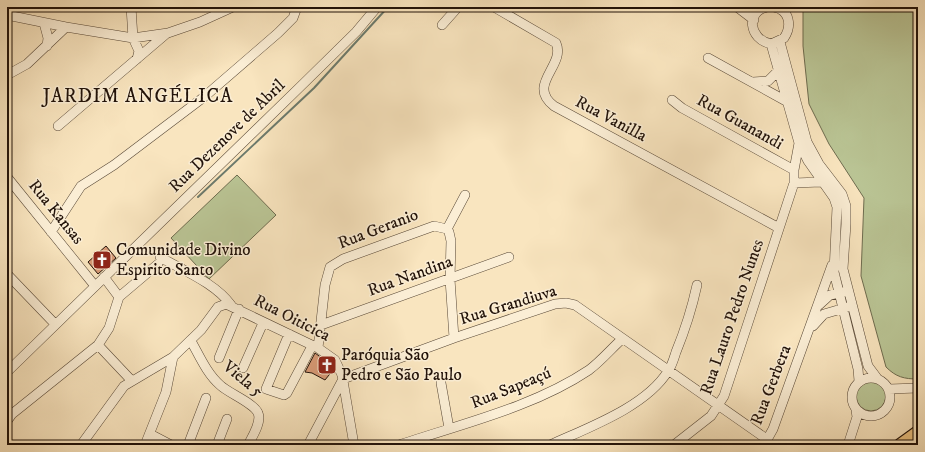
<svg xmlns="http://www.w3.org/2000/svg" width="925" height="452" font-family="'IM FELL DW Pica',serif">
	<rect width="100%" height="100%" fill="#f9e5bf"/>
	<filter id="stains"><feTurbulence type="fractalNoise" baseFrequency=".005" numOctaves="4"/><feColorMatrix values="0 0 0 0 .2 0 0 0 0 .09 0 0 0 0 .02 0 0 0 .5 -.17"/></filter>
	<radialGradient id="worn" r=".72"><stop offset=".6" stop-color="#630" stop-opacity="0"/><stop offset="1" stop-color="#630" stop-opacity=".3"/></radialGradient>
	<path fill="#bac595" stroke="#6e6c4f" d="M 803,7 L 918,7 L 918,379 C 904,379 896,377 886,367 L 861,276 L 864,198 L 829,144 L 809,104 L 803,46 Z
		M 237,175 L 276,215 L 209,279 L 171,238 Z
		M856 396a15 15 0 1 1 30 0a15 15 0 1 1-30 0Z"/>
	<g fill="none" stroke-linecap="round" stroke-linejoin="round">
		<path stroke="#6c7a6c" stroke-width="2" d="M 198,197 L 314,88 L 388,7"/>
	</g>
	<path fill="#d89a76" stroke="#211209" d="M 106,246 L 116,258 L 98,274 L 88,262 Z
		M 315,353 L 330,364 L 333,370 L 325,380 L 312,373 L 305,372 Z"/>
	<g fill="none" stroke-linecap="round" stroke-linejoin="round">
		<defs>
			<path id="minor" d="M 131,7 L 133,38 L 139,51 L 137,59
				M 494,7 L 556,43 C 566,66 526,84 554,106 L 779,228
				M 737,7 L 754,20
				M 767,7 C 746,11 748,39 771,44 L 784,38 C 792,26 790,10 774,7
				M 7,15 L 66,27 L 133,38 L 168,33 L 200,22 L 233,7
				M 44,23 L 48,38 L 47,46
				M 442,25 L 458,7
				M 780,42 L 807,142 L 819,164 L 842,194 L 846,206 L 846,224 L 843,269 L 868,366 L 877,378
				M 771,44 L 799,143 L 808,161 L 834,198 L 837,207 L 834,272 L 858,369 L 859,381
				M 708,58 L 786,101
				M 9,74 L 27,64 L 66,27
				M 753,82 L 768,81 L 778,71
				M 672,100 L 682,108 L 794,170
				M 58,126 L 166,34
				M 7,177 L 95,286
				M 794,183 L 821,182
				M 447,229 L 465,195
				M 51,232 L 81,186 L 114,165 L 204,97 L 278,33 L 293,18 L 297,7
				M 160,257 C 184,271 215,283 231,305
				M 7,274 L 55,324
				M 119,297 L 158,264
				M 819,305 L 830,295 L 844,292
				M 321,325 L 509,257
				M 813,326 L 824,314 L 848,307
				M 289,334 L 266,389 L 284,395 L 287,393 L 312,346
				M 191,341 C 199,355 207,374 220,385 C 228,393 254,403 258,413 C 262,422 252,437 248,445
				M 98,345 L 131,380
				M 318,348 L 325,285 L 330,267 L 343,259 L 434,226 L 447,229 L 449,232 L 451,241 L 450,279 L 454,338
				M 219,358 L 239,309
				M 243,368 L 263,323
				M 7,372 L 303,84 L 356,32 L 377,7
				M852 397a19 19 0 1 1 38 0a19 19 0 1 1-38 0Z
				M 441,383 L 449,428
				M 889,389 L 918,388
				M 7,421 L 12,414 L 98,345 L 109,328 L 119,297 L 104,277
				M 150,434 L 171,445
				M 81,445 L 124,386 L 173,357 L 201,330 L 218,307 L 226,304 L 318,348 L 335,360 L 342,375 L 354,445
				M 145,445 L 166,392 L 173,357
				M 188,445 L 206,398
				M 217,445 L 227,419
				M 308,445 L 343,379 L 454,338 L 555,304 L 566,303 L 575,305 L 768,440
				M 399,445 C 461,424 534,407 589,370 C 601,361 611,349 622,339
				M 550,445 C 587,428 646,407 668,371 C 672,366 674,358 676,352 C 685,330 692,308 697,285
				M 674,445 L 711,416 L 724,396 L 794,183 L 794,170 L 799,143
				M 764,445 L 773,429 L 832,265
				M 848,445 L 857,417 L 856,410"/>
			<path id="major" d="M 900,445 L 918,432"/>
		</defs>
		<use href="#minor" stroke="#574736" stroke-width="10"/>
		<use href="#major" stroke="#211209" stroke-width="14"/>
		<use href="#minor" stroke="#fbeed5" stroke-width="9"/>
		<use href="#major" stroke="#ecc280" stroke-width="12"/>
	</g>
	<defs>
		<symbol id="church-square" viewBox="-11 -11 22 22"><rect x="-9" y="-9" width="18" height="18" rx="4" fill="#8f2418" stroke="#fbeed5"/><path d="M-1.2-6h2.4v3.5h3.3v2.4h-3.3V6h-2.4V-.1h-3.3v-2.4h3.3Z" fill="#fff"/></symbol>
	</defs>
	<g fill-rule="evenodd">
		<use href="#church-square" x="91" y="249" width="22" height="22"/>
		<use href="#church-square" x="316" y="354" width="22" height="22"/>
	</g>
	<g text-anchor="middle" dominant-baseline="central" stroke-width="3" stroke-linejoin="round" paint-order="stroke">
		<g font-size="17" fill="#211209" stroke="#fbeed5">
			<text transform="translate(611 119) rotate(28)">Rua Vanilla</text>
			<text transform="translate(740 122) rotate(29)">Rua Guanandi</text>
			<text transform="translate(227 136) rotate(-44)">Rua Dezenove de Abril</text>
			<text transform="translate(56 212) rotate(51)">Rua Kansas</text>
			<text transform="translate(378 229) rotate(-21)">Rua Geranio</text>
			<text transform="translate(410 276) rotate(-20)">Rua Nandina</text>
			<text transform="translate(508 305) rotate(-17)">Rua Grandiuva</text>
			<text transform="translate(732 317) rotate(-71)">Rua Lauro Pedro Nunes</text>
			<text transform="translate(292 318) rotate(27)">Rua Oiticica</text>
			<text transform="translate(243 379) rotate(40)">Viela 5</text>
			<text transform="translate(771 385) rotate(-69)">Rua Gerbera</text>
			<text transform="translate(511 388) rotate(-22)">Rua Sapeaçú</text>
		</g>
		<g font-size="17" fill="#211209" stroke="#fbeed5" text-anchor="start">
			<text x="116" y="250">Comunidade Divino<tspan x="116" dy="20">Espirito Santo</tspan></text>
			<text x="341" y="355">Paróquia São<tspan x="341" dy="20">Pedro e São Paulo</tspan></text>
		</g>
		<g font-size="19" letter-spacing="1" fill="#211209" stroke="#fbeed5">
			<text x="138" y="96">JARDIM ANGÉLICA</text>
		</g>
	</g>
	<rect width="925" height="452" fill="none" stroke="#f9e5bf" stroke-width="24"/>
	<rect x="8" y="8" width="909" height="436" fill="none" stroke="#211209" stroke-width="2"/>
	<rect x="12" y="12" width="901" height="428" fill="none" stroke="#211209"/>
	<rect width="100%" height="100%" filter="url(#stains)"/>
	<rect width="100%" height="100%" fill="url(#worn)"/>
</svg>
